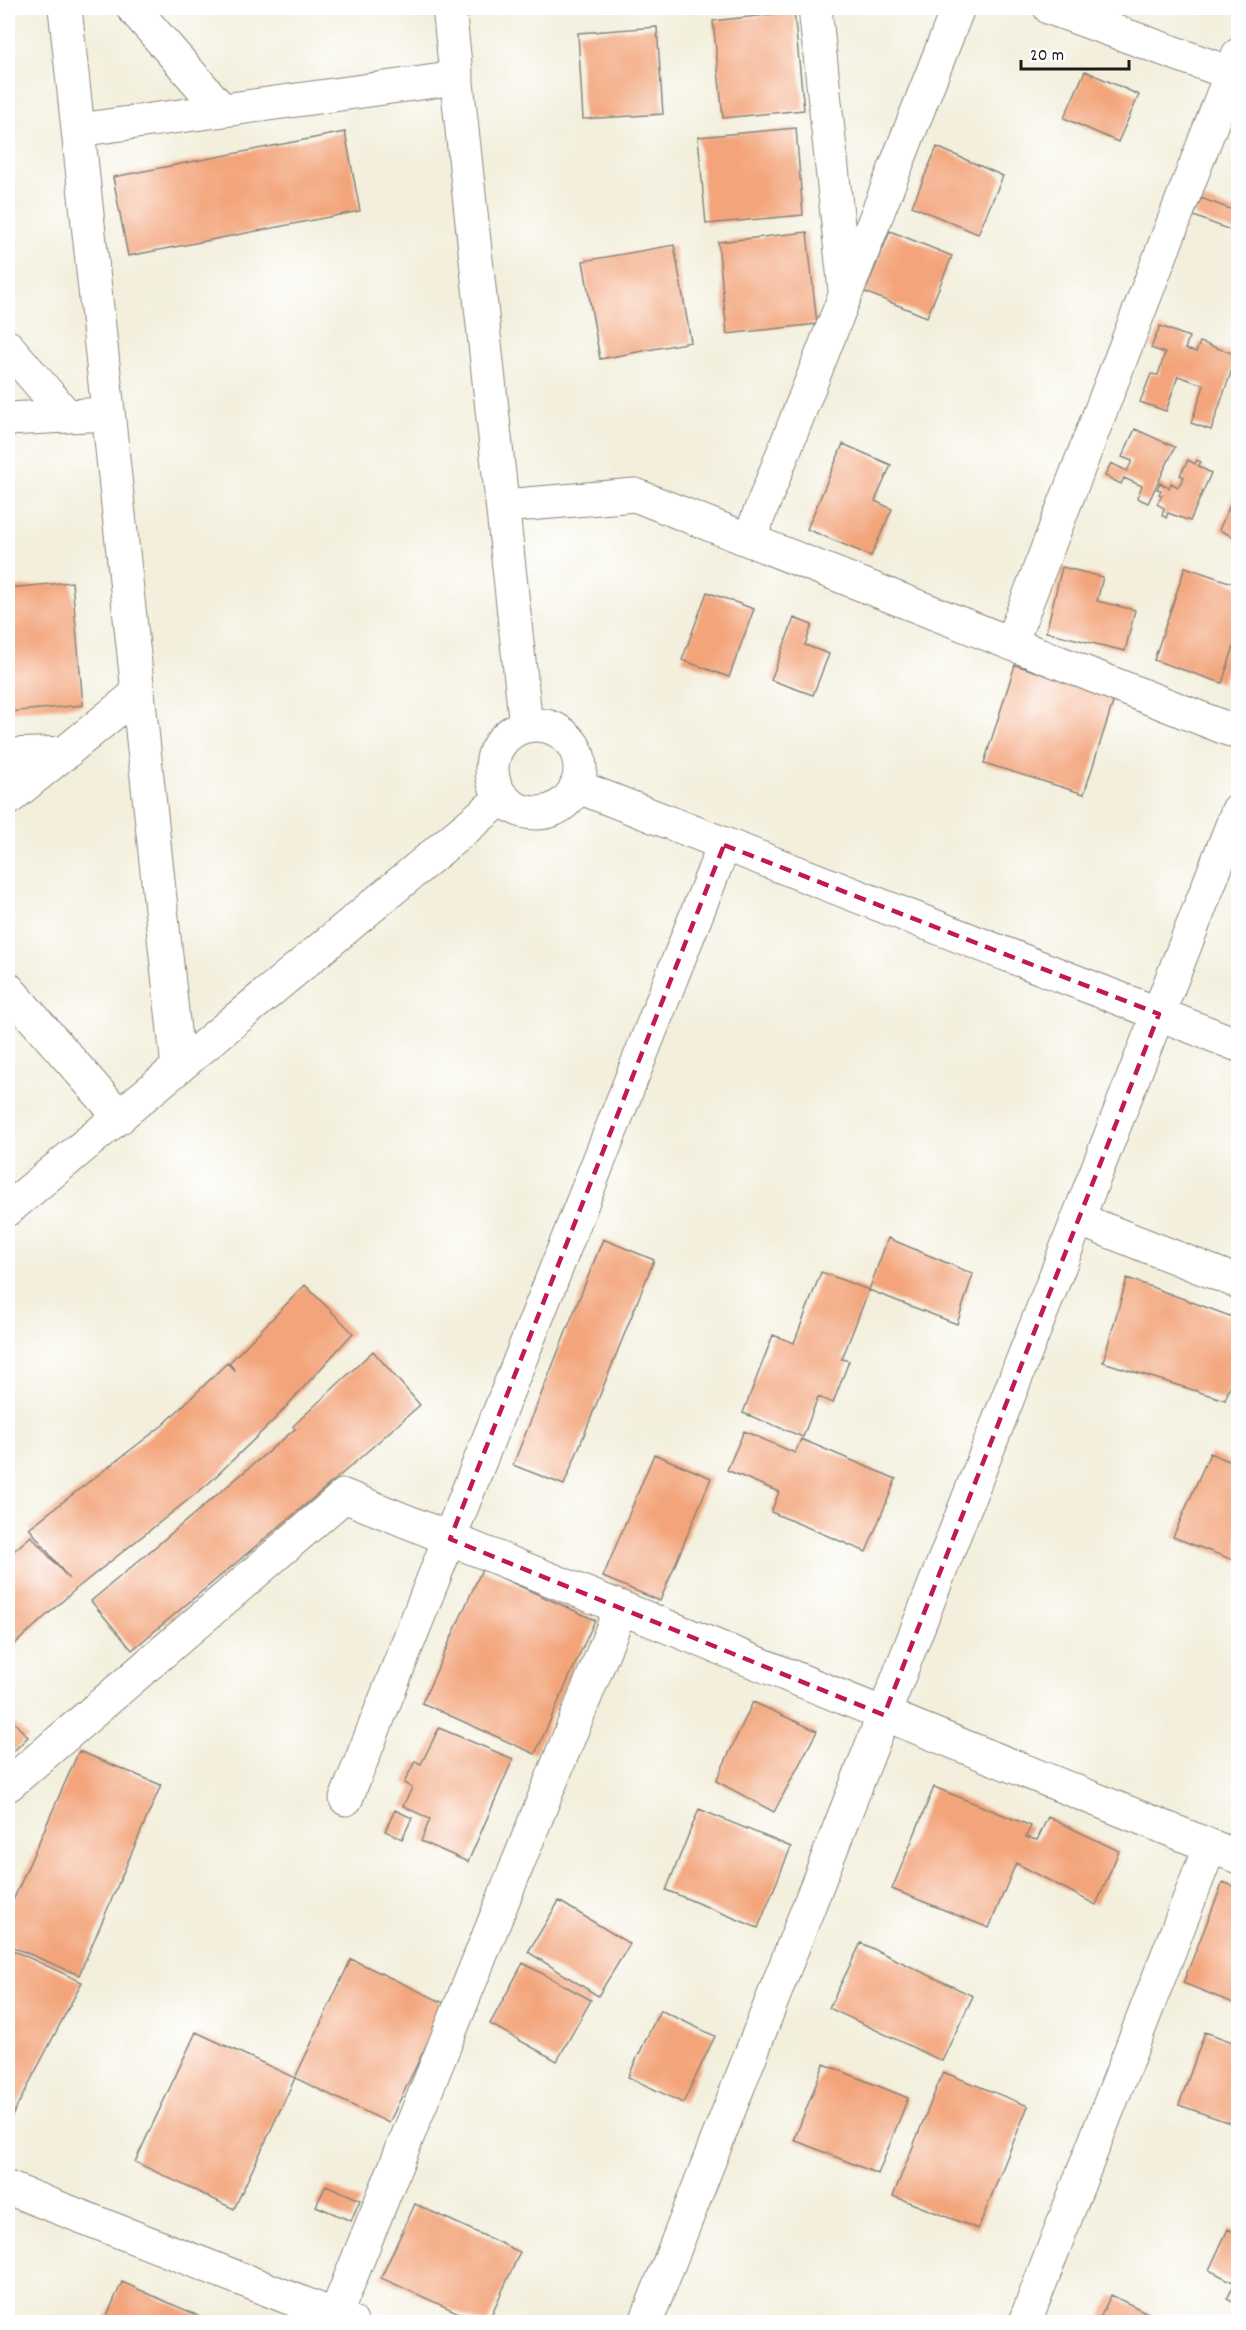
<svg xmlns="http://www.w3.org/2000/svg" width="1246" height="2330" font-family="Dekko,sans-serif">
	<rect width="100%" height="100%" fill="#fff"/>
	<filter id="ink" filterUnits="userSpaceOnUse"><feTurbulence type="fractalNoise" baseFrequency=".0167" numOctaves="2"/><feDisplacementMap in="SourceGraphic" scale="12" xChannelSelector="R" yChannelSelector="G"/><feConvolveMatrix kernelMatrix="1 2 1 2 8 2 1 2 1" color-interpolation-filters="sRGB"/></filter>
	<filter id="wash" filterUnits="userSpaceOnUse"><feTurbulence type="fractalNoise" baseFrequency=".008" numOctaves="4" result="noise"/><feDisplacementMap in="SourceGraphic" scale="24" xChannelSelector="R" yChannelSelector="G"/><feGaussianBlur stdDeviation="1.35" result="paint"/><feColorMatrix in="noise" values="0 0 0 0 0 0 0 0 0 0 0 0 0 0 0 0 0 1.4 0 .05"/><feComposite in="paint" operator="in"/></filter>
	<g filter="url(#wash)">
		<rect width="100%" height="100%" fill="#f3efdc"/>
		<g id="blocks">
			<path fill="#f3a47a" d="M 794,12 L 804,110 L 723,118 L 713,21 Z
				M 657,27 L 663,114 L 583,119 L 578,33 Z
				M 1085,71 L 1139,95 L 1118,142 L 1064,118 Z
				M 796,128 L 803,215 L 706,224 L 698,137 Z
				M 345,132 L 360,211 L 128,256 L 113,177 Z
				M 937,147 L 1003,176 L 978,234 L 912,206 Z
				M 1201,198 L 1238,212 L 1235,232 L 1194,216 Z
				M 890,231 L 952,256 L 927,317 L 865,292 Z
				M 807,232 L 817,324 L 727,334 L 718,242 Z
				M 674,245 L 691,342 L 600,359 L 583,261 Z
				M 1160,326 L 1189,337 L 1185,349 L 1196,352 L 1200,342 L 1237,355 L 1211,430 L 1191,423 L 1204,385 L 1178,376 L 1166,411 L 1140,402 L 1151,374 L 1158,375 L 1165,353 L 1151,348 Z
				M 1135,429 L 1175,447 L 1148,503 L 1137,498 L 1142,486 L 1124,478 L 1121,484 L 1105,476 L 1111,463 L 1127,471 L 1132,461 L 1122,457 Z
				M 843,444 L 891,465 L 875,501 L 892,509 L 871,556 L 807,529 Z
				M 1188,460 L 1195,464 L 1197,460 L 1201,462 L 1198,466 L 1211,473 L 1190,521 L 1168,513 L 1166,518 L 1162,515 L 1164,508 L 1157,504 L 1162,495 L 1159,494 L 1161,490 L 1157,489 L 1160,483 L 1169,488 L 1171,483 L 1178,487 L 1184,477 L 1180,475 Z
				M 1238,487 L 1238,539 L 1219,530 Z
				M 1062,567 L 1103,577 L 1097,601 L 1135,610 L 1125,651 L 1046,632 Z
				M 1185,567 L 1238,585 L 1238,634 L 1222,683 L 1154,660 Z
				M 72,582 L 83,705 L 8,712 L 8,588 Z
				M 707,592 L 754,609 L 729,677 L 682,660 Z
				M 794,618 L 812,625 L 805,645 L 829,654 L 813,695 L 771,680 Z
				M 1015,665 L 1115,696 L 1084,794 L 984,763 Z
				M 888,1238 L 973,1274 L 957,1324 L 869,1290 L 842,1359 L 849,1361 L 833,1403 L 818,1397 L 803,1437 L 743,1413 L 773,1335 L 794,1343 L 821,1272 L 869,1290 Z
				M 603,1239 L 654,1260 L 564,1485 L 513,1465 Z
				M 1127,1278 L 1238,1319 L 1238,1365 L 1225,1400 L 1103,1362 Z
				M 305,1285 L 353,1333 L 275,1419 L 208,1484 L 77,1588 L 8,1650 L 8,1556 L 31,1536 L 69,1579 L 29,1528 L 163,1425 L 227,1363 L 236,1372 L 229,1363 Z
				M 373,1351 L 420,1405 L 336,1479 L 132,1650 L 91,1601 L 295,1429 L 293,1426 Z
				M 744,1431 L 795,1453 L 801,1439 L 896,1479 L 866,1552 L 771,1512 L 779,1492 L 727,1470 Z
				M 1210,1453 L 1238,1465 L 1238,1562 L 1173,1537 Z
				M 654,1454 L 711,1478 L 660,1601 L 603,1577 Z
				M 482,1569 L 595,1620 L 535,1754 L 422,1703 Z
				M 753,1702 L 817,1731 L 774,1812 L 716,1781 Z
				M 8,1716 L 28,1737 L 8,1757 Z
				M 439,1728 L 513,1759 L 468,1862 L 421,1841 L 430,1819 L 403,1806 L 412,1788 L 404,1783 L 415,1761 L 421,1764 Z
				M 79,1751 L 161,1785 L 79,1975 L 8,1945 L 8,1912 Z
				M 934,1787 L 1031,1826 L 1026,1837 L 1037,1840 L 1048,1817 L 1119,1851 L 1096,1905 L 1016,1863 L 989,1928 L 892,1889 Z
				M 699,1809 L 791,1847 L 758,1928 L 666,1890 Z
				M 395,1810 L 412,1818 L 402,1839 L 385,1831 Z
				M 1223,1882 L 1238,1888 L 1238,2005 L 1183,1983 Z
				M 559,1901 L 630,1944 L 598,1996 L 528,1952 Z
				M 861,1943 L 973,1996 L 942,2061 L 829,2008 Z
				M 8,1948 L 82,1982 L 8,2124 Z
				M 351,1959 L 446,2004 L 389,2123 L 295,2078 Z
				M 523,1963 L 591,2000 L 557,2061 L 490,2024 Z
				M 660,2010 L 715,2036 L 683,2103 L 628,2077 Z
				M 196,2032 L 295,2078 L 234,2209 L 135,2162 Z
				M 1205,2032 L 1238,2044 L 1238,2126 L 1179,2105 Z
				M 824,2064 L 908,2098 L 878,2174 L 794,2140 Z
				M 943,2072 L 1028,2106 L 978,2229 L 893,2196 Z
				M 326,2185 L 360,2200 L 351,2221 L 316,2206 Z
				M 415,2204 L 520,2252 L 488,2322 L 479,2322 L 381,2278 Z
				M 1228,2229 L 1238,2234 L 1238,2305 L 1227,2299 L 1235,2283 L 1209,2270 Z
				M 122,2282 L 199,2316 L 196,2322 L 104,2322 Z
				M 1111,2295 L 1158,2318 L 1156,2322 L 1098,2322 Z"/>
		</g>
	</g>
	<g filter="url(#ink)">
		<use href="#blocks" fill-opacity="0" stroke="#88867c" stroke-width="1.5"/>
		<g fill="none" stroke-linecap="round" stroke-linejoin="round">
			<defs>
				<path id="minor" d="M 65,8 L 178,1068
					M 133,8 L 222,110
					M 449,8 L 526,726
					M 815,8 L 845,290
					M 1050,8 L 1238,76
					M 78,130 L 457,78
					M 8,347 L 67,416
					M 8,419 L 108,414
					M 503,506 L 635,495 L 1238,733
					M 749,540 L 958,8
					M 1011,643 L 1238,55
					M492 769a44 44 0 1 1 88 0a44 44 0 1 1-88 0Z
					M 8,755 L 66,753
					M 576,786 L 1238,1045
					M 8,799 L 138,693
					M 8,989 L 120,1117
					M 8,1209 L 502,798
					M 1078,1219 L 1238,1282
					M 8,1785 L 344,1496 L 1238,1857
					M 346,1799 L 724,845
					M 8,2188 L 351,2322
					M 335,2316 L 621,1608
					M 646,2322 L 1238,810
					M 1025,2322 L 1210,1846"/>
			</defs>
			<use href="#minor" stroke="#88867c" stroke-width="35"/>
			<use href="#minor" stroke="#fff" stroke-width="33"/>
		</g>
	</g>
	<path fill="none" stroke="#c2185b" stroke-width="4.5" stroke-dasharray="12 8" stroke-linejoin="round" d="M 724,845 L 1159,1014 L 884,1715 L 450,1539 Z"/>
	<rect width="1246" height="2330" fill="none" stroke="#fff" stroke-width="30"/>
	<path d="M1021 60v9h108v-9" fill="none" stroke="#1c1c1c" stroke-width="3"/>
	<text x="1030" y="60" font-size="18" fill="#1c1c1c" stroke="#ffffff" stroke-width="4.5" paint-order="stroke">20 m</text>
</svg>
